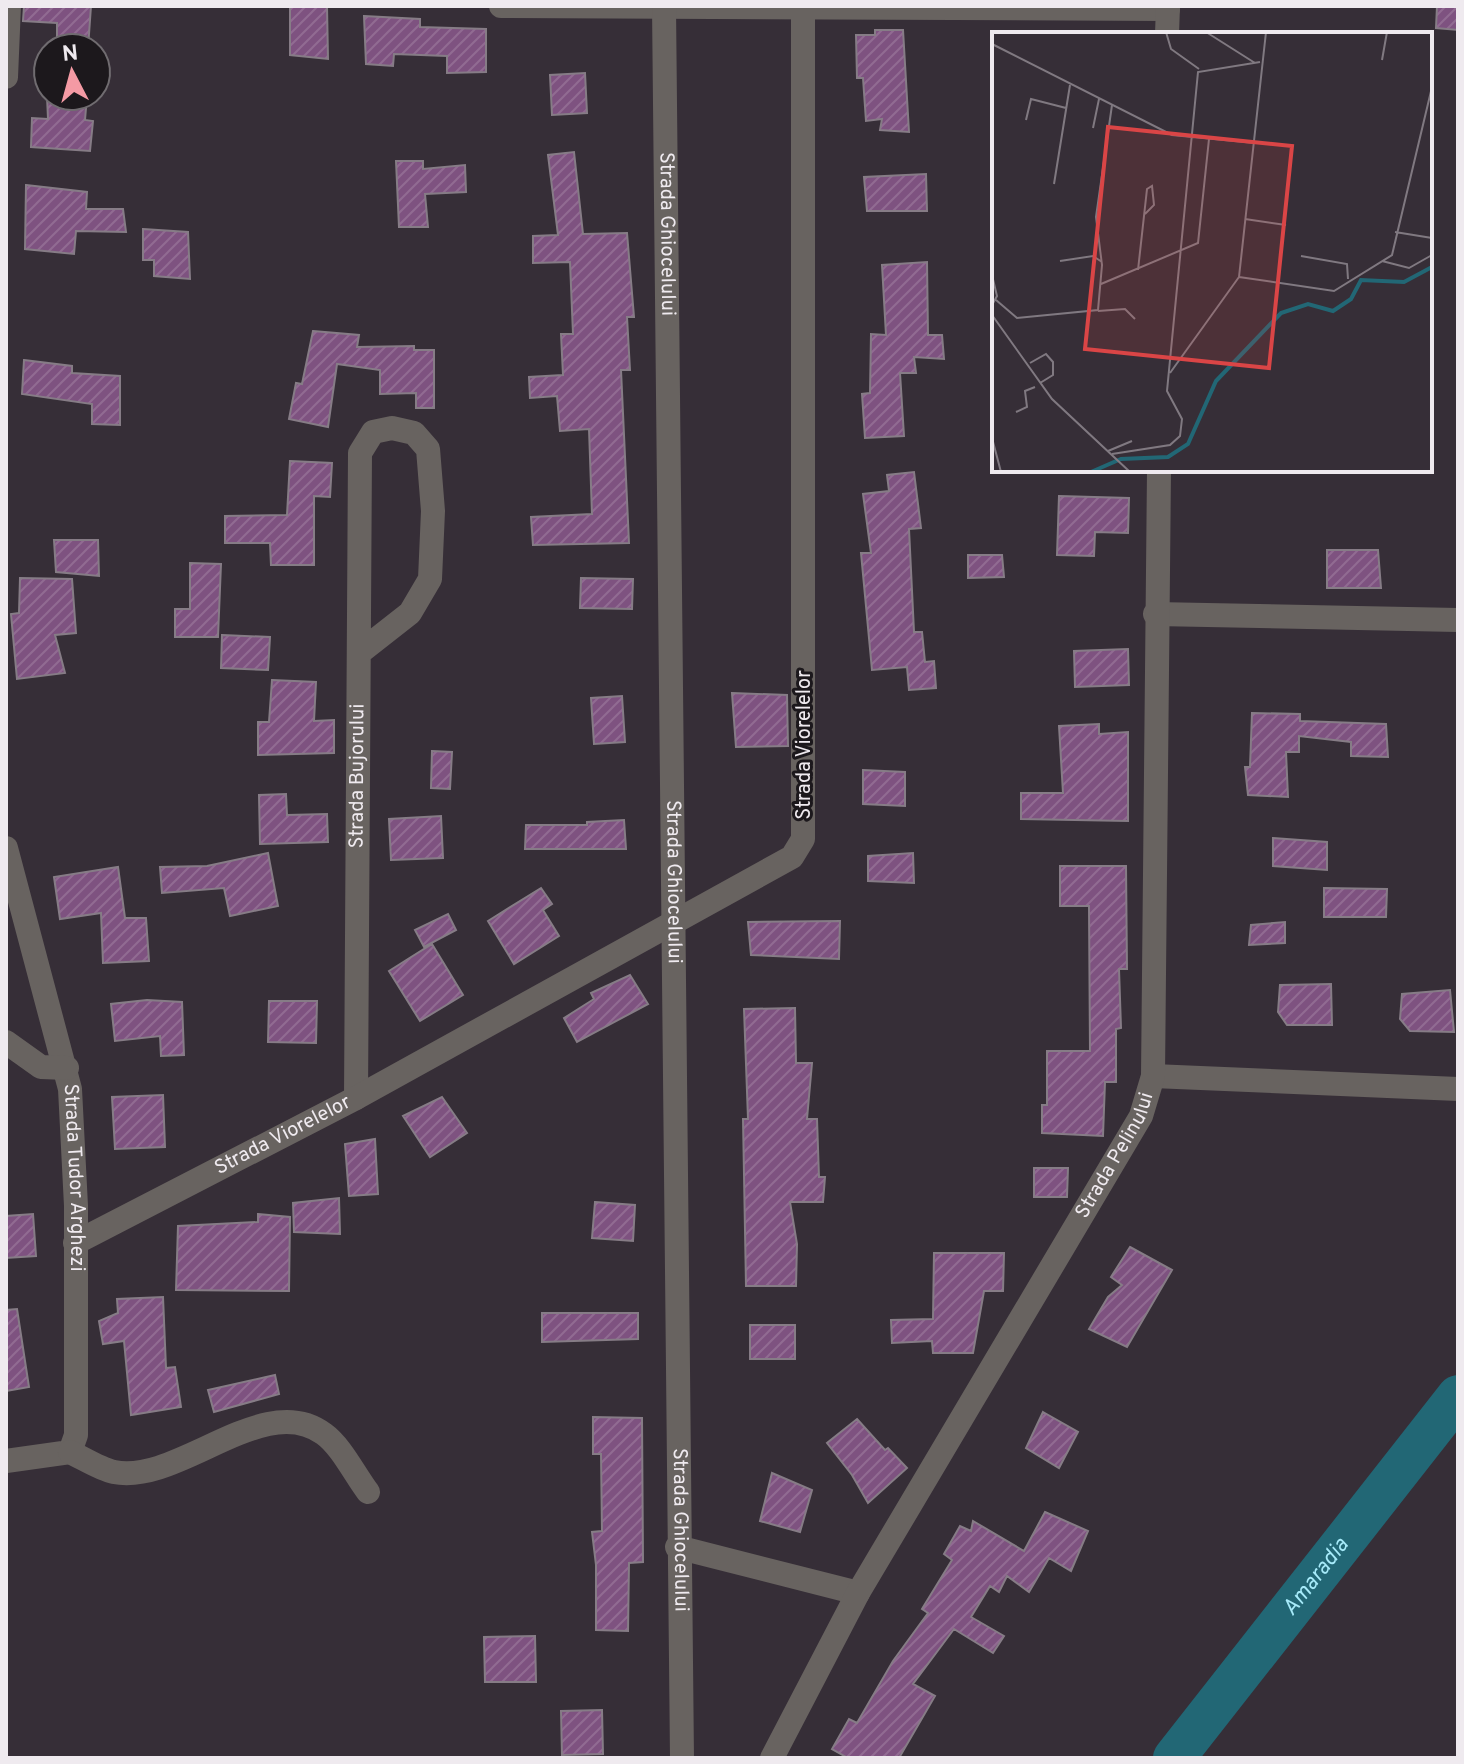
<svg xmlns="http://www.w3.org/2000/svg" width="1464" height="1764" font-family="Overpass,sans-serif">
	<defs>
		<pattern id="building-hatch" width="6" height="6" patternUnits="userSpaceOnUse" patternTransform="scale(2)"><rect width="6" height="6" fill="#7e5280"/><path d="M-1 1l2-2M0 6l6-6M5 7l2-2" fill="none" stroke="#916b92"/></pattern>
	</defs>
	<rect width="100%" height="100%" fill="#362e37"/>
	<g fill="none" stroke-linecap="round" stroke-linejoin="round">
		<path stroke="#226775" stroke-width="42" id="s1" d="M 1174,1758 L 1458,1396"/>
	</g>
	<path fill="url(#building-hatch)" stroke="#867c86" stroke-width="2" d="M 24,6 L 91,6 L 88,48 L 57,48 L 57,23 L 23,21 Z
		M 290,6 L 327,6 L 328,59 L 290,55 Z
		M 1437,6 L 1458,6 L 1458,30 L 1436,28 Z
		M 364,16 L 420,19 L 420,27 L 486,29 L 486,72 L 447,73 L 447,56 L 394,54 L 393,66 L 366,64 Z
		M 875,30 L 903,30 L 909,132 L 880,130 L 882,119 L 866,121 L 863,78 L 857,78 L 856,35 L 875,35 Z
		M 585,73 L 587,113 L 552,115 L 550,75 Z
		M 47,96 L 87,96 L 85,120 L 93,121 L 90,151 L 31,147 L 32,118 L 48,119 Z
		M 574,152 L 583,234 L 627,233 L 634,317 L 627,317 L 630,370 L 621,370 L 629,543 L 533,545 L 531,517 L 592,514 L 589,429 L 560,431 L 557,396 L 530,398 L 529,377 L 563,375 L 561,334 L 573,334 L 570,262 L 533,263 L 533,236 L 558,235 L 548,155 Z
		M 396,161 L 423,161 L 423,169 L 465,165 L 466,192 L 425,194 L 428,227 L 399,227 Z
		M 926,174 L 927,211 L 867,211 L 864,177 Z
		M 26,185 L 87,192 L 86,209 L 123,209 L 126,232 L 76,231 L 74,254 L 25,249 Z
		M 143,229 L 188,232 L 190,279 L 154,276 L 154,260 L 143,260 Z
		M 927,262 L 928,335 L 942,335 L 944,359 L 914,357 L 916,373 L 900,373 L 904,436 L 865,438 L 862,394 L 870,393 L 871,334 L 886,335 L 882,265 Z
		M 313,331 L 359,335 L 357,347 L 414,346 L 414,350 L 434,350 L 434,408 L 416,408 L 416,393 L 380,394 L 380,370 L 337,364 L 328,427 L 289,419 L 296,383 L 302,384 Z
		M 24,360 L 72,366 L 72,373 L 120,376 L 120,425 L 92,424 L 92,404 L 22,394 Z
		M 290,461 L 332,463 L 330,497 L 314,496 L 314,565 L 271,565 L 270,543 L 225,543 L 225,516 L 287,515 Z
		M 914,472 L 921,528 L 909,529 L 914,632 L 922,632 L 925,662 L 934,661 L 936,688 L 909,690 L 907,667 L 872,670 L 861,553 L 871,553 L 863,494 L 889,491 L 887,475 Z
		M 1059,496 L 1129,498 L 1128,533 L 1095,532 L 1094,556 L 1057,555 Z
		M 54,540 L 98,540 L 99,576 L 56,572 Z
		M 1327,550 L 1378,550 L 1381,588 L 1327,588 Z
		M 968,555 L 1002,555 L 1004,577 L 968,578 Z
		M 190,563 L 221,564 L 218,637 L 175,637 L 175,609 L 190,609 Z
		M 20,578 L 72,579 L 76,633 L 55,635 L 65,673 L 17,679 L 11,614 L 19,613 Z
		M 581,578 L 633,579 L 632,609 L 580,608 Z
		M 222,635 L 270,637 L 268,670 L 221,668 Z
		M 1128,649 L 1129,685 L 1075,687 L 1074,651 Z
		M 272,680 L 316,682 L 314,721 L 334,720 L 334,753 L 258,755 L 258,722 L 269,722 Z
		M 732,693 L 787,695 L 788,746 L 736,747 Z
		M 622,696 L 625,742 L 594,744 L 591,698 Z
		M 1252,713 L 1300,714 L 1300,721 L 1386,724 L 1388,757 L 1351,756 L 1351,742 L 1299,736 L 1299,752 L 1286,752 L 1288,797 L 1248,795 L 1245,767 L 1250,767 Z
		M 1099,724 L 1099,734 L 1128,732 L 1128,821 L 1021,819 L 1021,793 L 1063,793 L 1059,726 Z
		M 432,751 L 452,752 L 450,789 L 431,788 Z
		M 863,770 L 905,772 L 905,806 L 863,804 Z
		M 286,794 L 287,815 L 327,814 L 328,842 L 260,844 L 259,795 Z
		M 441,816 L 443,858 L 391,860 L 389,819 Z
		M 624,820 L 626,849 L 525,849 L 526,825 L 587,825 L 587,822 Z
		M 1273,838 L 1327,842 L 1327,870 L 1273,866 Z
		M 268,853 L 278,906 L 230,916 L 224,888 L 162,893 L 160,867 L 207,866 Z
		M 913,853 L 914,883 L 868,881 L 868,856 Z
		M 1060,866 L 1126,866 L 1127,969 L 1119,969 L 1121,1028 L 1116,1029 L 1116,1082 L 1105,1082 L 1103,1136 L 1042,1133 L 1042,1105 L 1047,1105 L 1047,1051 L 1090,1051 L 1089,906 L 1060,906 Z
		M 118,867 L 125,918 L 146,918 L 149,961 L 103,963 L 101,913 L 60,919 L 54,877 Z
		M 541,888 L 552,904 L 543,910 L 559,936 L 514,964 L 488,921 Z
		M 1324,888 L 1387,889 L 1386,917 L 1324,917 Z
		M 448,914 L 456,930 L 424,947 L 415,930 Z
		M 840,921 L 839,959 L 751,955 L 748,922 Z
		M 1285,922 L 1285,943 L 1249,945 L 1251,925 Z
		M 432,944 L 463,995 L 420,1021 L 389,971 Z
		M 630,975 L 648,1004 L 577,1042 L 564,1018 L 594,999 L 591,993 Z
		M 1331,984 L 1332,1025 L 1287,1025 L 1278,1012 L 1280,985 Z
		M 1450,990 L 1454,1032 L 1410,1031 L 1400,1019 L 1402,994 Z
		M 147,1000 L 182,1002 L 184,1055 L 161,1056 L 160,1036 L 115,1041 L 111,1004 Z
		M 269,1001 L 317,1001 L 316,1043 L 268,1042 Z
		M 795,1008 L 796,1063 L 812,1063 L 807,1119 L 817,1119 L 819,1177 L 825,1177 L 823,1202 L 790,1202 L 797,1244 L 796,1286 L 746,1286 L 743,1119 L 748,1119 L 744,1009 Z
		M 163,1095 L 165,1147 L 115,1149 L 112,1097 Z
		M 442,1097 L 467,1133 L 430,1157 L 403,1116 Z
		M 375,1139 L 378,1194 L 349,1196 L 345,1144 Z
		M 1034,1168 L 1068,1168 L 1067,1197 L 1034,1197 Z
		M 339,1198 L 340,1234 L 294,1232 L 293,1203 Z
		M 595,1202 L 635,1205 L 633,1241 L 592,1238 Z
		M 33,1214 L 36,1256 L 6,1258 L 6,1216 Z
		M 258,1214 L 290,1217 L 289,1291 L 176,1290 L 178,1226 L 258,1222 Z
		M 1130,1247 L 1172,1270 L 1127,1347 L 1089,1329 L 1108,1297 L 1122,1285 L 1111,1277 Z
		M 934,1253 L 1004,1253 L 1003,1291 L 984,1291 L 973,1353 L 933,1353 L 932,1341 L 892,1343 L 891,1320 L 933,1319 Z
		M 163,1297 L 166,1368 L 175,1367 L 181,1407 L 131,1415 L 124,1341 L 103,1344 L 99,1321 L 118,1313 L 117,1299 Z
		M 17,1309 L 29,1387 L 6,1391 L 6,1310 Z
		M 542,1313 L 638,1313 L 638,1339 L 542,1342 Z
		M 750,1325 L 795,1325 L 795,1359 L 750,1359 Z
		M 275,1375 L 279,1394 L 214,1412 L 208,1390 Z
		M 1043,1412 L 1078,1432 L 1059,1468 L 1026,1448 Z
		M 593,1417 L 642,1418 L 643,1562 L 629,1563 L 628,1631 L 596,1630 L 596,1565 L 592,1532 L 602,1531 L 601,1454 L 593,1454 Z
		M 857,1419 L 885,1450 L 888,1448 L 907,1468 L 868,1503 L 852,1475 L 827,1443 Z
		M 772,1473 L 812,1490 L 800,1532 L 760,1521 Z
		M 1045,1512 L 1088,1531 L 1071,1571 L 1049,1558 L 1029,1592 L 1007,1576 L 999,1592 L 990,1586 L 971,1617 L 1004,1636 L 993,1653 L 954,1629 L 913,1684 L 935,1696 L 899,1758 L 848,1758 L 832,1749 L 849,1719 L 857,1723 L 893,1661 L 928,1613 L 922,1609 L 952,1560 L 944,1554 L 960,1526 L 971,1531 L 973,1521 L 1024,1551 Z
		M 535,1636 L 536,1682 L 485,1682 L 484,1637 Z
		M 602,1710 L 603,1754 L 562,1755 L 561,1711 Z"/>
	<g fill="none" stroke-linecap="round" stroke-linejoin="round">
		<g stroke="#686360" stroke-width="24">
			<path d="M 501,6 L 1168,9"/>
			<path id="s2" d="M 664,6 L 682,1758"/>
			<path d="M 1167,34 L 1168,6"/>
			<path d="M 6,77 L 9,6"/>
			<path d="M 1155,614 L 1458,620"/>
			<path id="s3" d="M 6,848 L 70,1089 L 76,1206 L 76,1435 L 70,1452 L 6,1461"/>
			<path d="M 6,1042 L 41,1067 L 67,1068"/>
			<path d="M 1153,1076 L 1458,1089"/>
			<path id="s4" d="M 356,1098 L 360,453 L 373,432 L 392,428 L 414,433 L 428,449 L 433,511 L 430,579 L 410,613 L 359,653"/>
			<path id="s5" d="M 75,1243 L 356,1098 L 792,857 L 803,839 L 803,8"/>
			<path d="M 70,1452 C 83,1458 100,1469 114,1472 C 179,1485 264,1389 324,1434 C 341,1446 355,1475 368,1492"/>
			<path d="M 677,1547 L 858,1593"/>
			<path id="s6" d="M 772,1758 L 858,1593 L 1141,1116 L 1153,1076 L 1159,470"/>
		</g>
	</g>
	<g text-anchor="middle" dominant-baseline="central" stroke-width="6" stroke-linejoin="round" paint-order="stroke">
		<g font-size="20" fill="#efeaef" stroke="#1c181c">
			<text stroke="none"><textPath href="#s2" startOffset="228">Strada Ghiocelului</textPath></text>
			<text transform="translate(805 745) rotate(-90)">Strada Viorelelor</text>
			<text stroke="none"><textPath href="#s4" startOffset="322">Strada Bujorului</textPath></text>
			<text stroke="none"><textPath href="#s2" startOffset="876">Strada Ghiocelului</textPath></text>
			<text stroke="none"><textPath href="#s5" startOffset="234">Strada Viorelelor</textPath></text>
			<text stroke="none"><textPath href="#s6" startOffset="694">Strada Pelinului</textPath></text>
			<text stroke="none"><textPath href="#s3" startOffset="338">Strada Tudor Arghezi</textPath></text>
			<text stroke="none"><textPath href="#s2" startOffset="1524">Strada Ghiocelului</textPath></text>
		</g>
		<g font-size="22" font-style="italic" fill="#a6eaf9" stroke="#1c181c">
			<text stroke="none"><textPath href="#s1" startOffset="230">Amaradia</textPath></text>
		</g>
	</g>
	<g transform="translate(992 32)">
		<rect width="440" height="440" fill="#362e37"/>
		<path fill="none" stroke="#226775" stroke-width="4" d="M 99,440 L 129,427 L 176,425 L 196,412 L 224,349 L 289,281 L 316,272 L 341,279 L 359,267 L 369,248 L 412,250 L 440,235"/>
		<path fill="none" stroke="#807981" stroke-width="2" d="M 174,0 L 179,17 L 207,37M 214,0 L 263,31M 0,12 L 180,103 L 263,111M 390,28 L 395,0M 34,88 L 39,67 L 74,76M 101,96 L 107,67M 62,152 L 78,53M 253,187 L 294,193M 403,200 L 440,206M 309,224 L 355,232 L 356,247M 68,229 L 101,224 L 110,230M 390,229 L 417,236 L 440,223M 146,238 L 155,157 L 160,154 L 162,173 L 153,182M 0,243 L 5,264 L 0,273M 247,245 L 342,259 L 400,223 L 440,55M 109,252 L 206,211 L 217,107M 4,268 L 25,286 L 106,278 L 110,233 L 104,185 L 120,73M 106,279 L 133,277 L 143,287M 0,283 L 60,367 L 138,440M 38,331 L 54,322 L 61,330 L 61,343 L 48,351M 178,341 L 247,245 L 274,0M 24,380 L 35,375 L 33,359 L 43,355M 0,406 L 9,440M 116,419 L 140,409M 120,422 L 178,413 L 188,404 L 190,387 L 175,359 L 206,40 L 268,30"/>
		<path fill="#da4546" fill-opacity="0.15" stroke="#da4546" stroke-width="4" d="M 116,95 L 300,114 L 277,336 L 93,317 Z"/>
		<rect width="440" height="440" fill="none" stroke="#efeaef" stroke-width="4"/>
	</g>
	<rect width="1464" height="1764" fill="none" stroke="#efeaef" stroke-width="16"/>
	<g transform="translate(72 72) rotate(354)"><circle r="38" fill="#1c181c" stroke="#706c70" stroke-width="2"/>
	<path d="M0-6L14 30L0 20L-14 30Z" fill="#f49aa4"/>
	<text y="-12" font-size="22" font-weight="bold" text-anchor="middle" fill="#efeaef">N</text>
	</g>
</svg>
